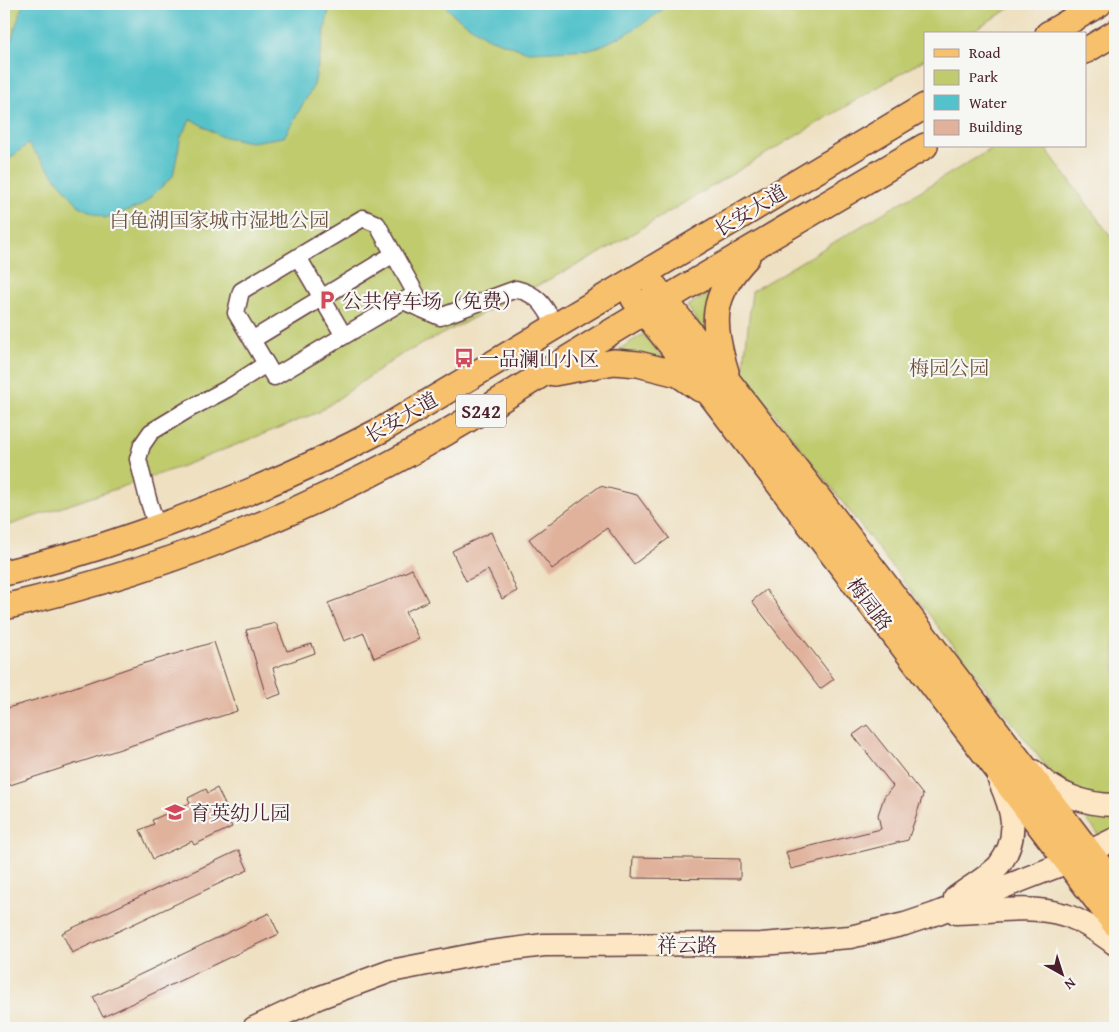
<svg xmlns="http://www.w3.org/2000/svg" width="1119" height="1032" font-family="'Gentium Book Plus','Noto Serif SC',serif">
	<rect width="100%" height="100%" fill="#f6f6f2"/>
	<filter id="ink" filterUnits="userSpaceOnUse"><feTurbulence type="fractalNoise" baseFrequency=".02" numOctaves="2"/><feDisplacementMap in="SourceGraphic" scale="10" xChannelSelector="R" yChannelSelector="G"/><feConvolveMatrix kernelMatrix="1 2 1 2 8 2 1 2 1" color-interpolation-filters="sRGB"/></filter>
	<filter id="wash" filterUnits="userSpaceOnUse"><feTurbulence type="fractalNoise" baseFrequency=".0096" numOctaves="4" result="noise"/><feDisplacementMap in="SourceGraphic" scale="20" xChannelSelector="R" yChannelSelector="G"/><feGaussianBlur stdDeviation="1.12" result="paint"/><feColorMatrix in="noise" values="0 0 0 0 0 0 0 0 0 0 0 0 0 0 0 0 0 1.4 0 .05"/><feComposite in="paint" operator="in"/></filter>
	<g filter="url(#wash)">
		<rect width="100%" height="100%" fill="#eee0c1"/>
		<path fill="#bfcb6d" stroke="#84754c" d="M 4,4 L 1017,4 L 967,34 L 925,34 L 925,59 L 595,256 L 399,356 L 319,412 L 180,467 L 4,527 Z
			M 996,146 L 1044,146 L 1115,242 L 1115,856 L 743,373 L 752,291 Z
			M 717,289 L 709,338 L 687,306 Z
			M 643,334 L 665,361 L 612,354 Z"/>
		<path fill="#54c2ca" stroke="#4f707a" d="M 23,4 L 330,4 L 314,85 L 284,137 L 251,142 L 220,136 L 191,119 L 181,136 L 173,176 L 141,206 L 105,218 L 80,207 L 28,144 L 4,163 L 4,62 Z
			M 443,4 L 667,4 L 660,12 L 628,33 L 594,49 L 528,52 L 486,37 L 454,15 Z"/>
		<g id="blocks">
			<path fill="#e0b29c" d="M 600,486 L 637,495 L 669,538 L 634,564 L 607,528 L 552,569 L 529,539 Z
				M 491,532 L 517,591 L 502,599 L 488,570 L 466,581 L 452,551 Z
				M 412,569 L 428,601 L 405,612 L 419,639 L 374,658 L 364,633 L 344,641 L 328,603 L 384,582 Z
				M 766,590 L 834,679 L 820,689 L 752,601 Z
				M 276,623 L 287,651 L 312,644 L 315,653 L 273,668 L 281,694 L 267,699 L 246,630 Z
				M 214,642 L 237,711 L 4,787 L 4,709 L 52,695 L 129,668 Z
				M 867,725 L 923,795 L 908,840 L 791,869 L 786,852 L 881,829 L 878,815 L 884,797 L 893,786 L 853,735 Z
				M 217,788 L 228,811 L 225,812 L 232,827 L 194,845 L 192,841 L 153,859 L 140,830 L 154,824 L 152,820 L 190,803 L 188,798 L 206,789 L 208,793 Z
				M 239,850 L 248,870 L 72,953 L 62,933 Z
				M 633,857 L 740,859 L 740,879 L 632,878 Z
				M 269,913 L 279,934 L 103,1017 L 93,997 Z"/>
		</g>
	</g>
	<g filter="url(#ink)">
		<use href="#blocks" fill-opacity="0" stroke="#633c42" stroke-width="1"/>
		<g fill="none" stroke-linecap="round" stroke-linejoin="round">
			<defs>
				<path id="street" d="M 298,257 L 344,336
					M 403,301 L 416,294 L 377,224 L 363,218 L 241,291 L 236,313 L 274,377 L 403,301 L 440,317 L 516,289 C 540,295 544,306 556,326
					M 252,340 L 394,254
					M 157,527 L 148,499 L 138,459 L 142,445 L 151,432 L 189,409 L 227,389 L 266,364"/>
				<path id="secondary" d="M 1033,771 C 1054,793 1085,805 1115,805
					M 955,898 C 967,889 990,875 999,865 C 1021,837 1012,809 999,780
					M 956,913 C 992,912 1029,904 1065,915 C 1083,921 1099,932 1115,944
					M 254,1028 L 318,998 L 391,971 L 483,953 L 544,945 L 761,944 L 850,937 L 905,924 L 935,914 L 1068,862 L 1115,839"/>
				<path id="primary" d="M 1048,34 L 1099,4
					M 1085,51 L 1115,33
					M 655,287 L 868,562 L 1115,886
					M 634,299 L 713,398 L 1115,924
					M 726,372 C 711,323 710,296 747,257
					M 554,373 L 614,362 L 638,364 L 678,374 L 700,389
					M 4,573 C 48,563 92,550 135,535 C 220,506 303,471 383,429 L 925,106
					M 4,607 C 120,580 235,540 342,488 C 439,442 529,381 621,326 C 722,265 824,206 925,146"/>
			</defs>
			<use href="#street" stroke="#633c42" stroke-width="19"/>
			<use href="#secondary" stroke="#633c42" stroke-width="25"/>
			<use href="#primary" stroke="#633c42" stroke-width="28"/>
			<use href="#street" stroke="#fff" stroke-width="16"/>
			<use href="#secondary" stroke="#fce6c4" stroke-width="22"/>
			<use href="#primary" stroke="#f7c06c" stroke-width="25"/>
		</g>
	</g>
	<defs>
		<symbol id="parking-bare" viewBox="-9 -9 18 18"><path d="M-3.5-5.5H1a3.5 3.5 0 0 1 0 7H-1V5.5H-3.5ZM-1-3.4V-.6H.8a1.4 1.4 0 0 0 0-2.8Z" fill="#d1495b" stroke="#f6f6f2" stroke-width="2.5" paint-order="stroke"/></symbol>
		<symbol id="bus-bare" viewBox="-9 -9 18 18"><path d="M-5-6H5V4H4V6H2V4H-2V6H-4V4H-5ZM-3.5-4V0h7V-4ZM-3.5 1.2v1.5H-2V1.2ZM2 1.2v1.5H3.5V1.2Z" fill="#d1495b" stroke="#f6f6f2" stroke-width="2.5" paint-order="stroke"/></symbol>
		<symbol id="school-bare" viewBox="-9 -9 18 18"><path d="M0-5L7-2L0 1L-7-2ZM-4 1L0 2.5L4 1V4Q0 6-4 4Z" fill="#d1495b" stroke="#f6f6f2" stroke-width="2.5" paint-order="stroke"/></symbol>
	</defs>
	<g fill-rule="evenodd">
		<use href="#parking-bare" x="313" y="286" width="28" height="28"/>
		<use href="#bus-bare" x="450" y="344" width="28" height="28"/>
		<use href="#school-bare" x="161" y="798" width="28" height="28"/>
	</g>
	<g text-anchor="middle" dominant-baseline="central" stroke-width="4.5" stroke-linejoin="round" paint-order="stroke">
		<rect fill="#f6f6f2" stroke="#7e6067" stroke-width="1" x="456" y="394.5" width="50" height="33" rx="4"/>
		<g font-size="19" font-weight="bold" fill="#4a1f2b">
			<text x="481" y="411">S242</text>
		</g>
		<g font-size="20" fill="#4a1f2b" stroke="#f6f6f2">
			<text transform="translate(750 210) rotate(-31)">长安大道</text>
			<text transform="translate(401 417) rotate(-30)">长安大道</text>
			<text transform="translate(870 604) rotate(53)">梅园路</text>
			<text x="687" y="944">祥云路</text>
		</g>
		<g font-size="20" fill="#6d533f" stroke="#f6f6f2">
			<text x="219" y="219">白龟湖国家城市湿地公园</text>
			<text x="949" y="367">梅园公园</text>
		</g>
		<g font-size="20" fill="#4a1f2b" stroke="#f6f6f2" text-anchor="start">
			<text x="342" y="300">公共停车场（免费）</text>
			<text x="479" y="358">一品澜山小区</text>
			<text x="190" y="812">育英幼儿园</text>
		</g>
	</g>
	<rect width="1119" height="1032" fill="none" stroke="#f6f6f2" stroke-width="20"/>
	<rect x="924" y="32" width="162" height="115" fill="#f6f6f2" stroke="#b1a0a2"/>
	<rect x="934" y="49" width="25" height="8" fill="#f7c06c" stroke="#b1a0a2"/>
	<text x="969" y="58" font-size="15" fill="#4a1f2b">Road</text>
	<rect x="934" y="70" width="25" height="15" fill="#bfcb6d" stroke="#b1a0a2"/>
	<text x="969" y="82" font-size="15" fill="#4a1f2b">Park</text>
	<rect x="934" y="95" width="25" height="15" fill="#54c2ca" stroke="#b1a0a2"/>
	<text x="969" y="108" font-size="15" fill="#4a1f2b">Water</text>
	<rect x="934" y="120" width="25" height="15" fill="#e0b29c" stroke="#b1a0a2"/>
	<text x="969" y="132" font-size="15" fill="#4a1f2b">Building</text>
	<g transform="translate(1062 974) rotate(141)" stroke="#f6f6f2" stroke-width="4" paint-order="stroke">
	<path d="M0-4L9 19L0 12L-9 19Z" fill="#4a1f2b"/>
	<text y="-8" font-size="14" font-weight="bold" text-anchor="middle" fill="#4a1f2b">N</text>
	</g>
</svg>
